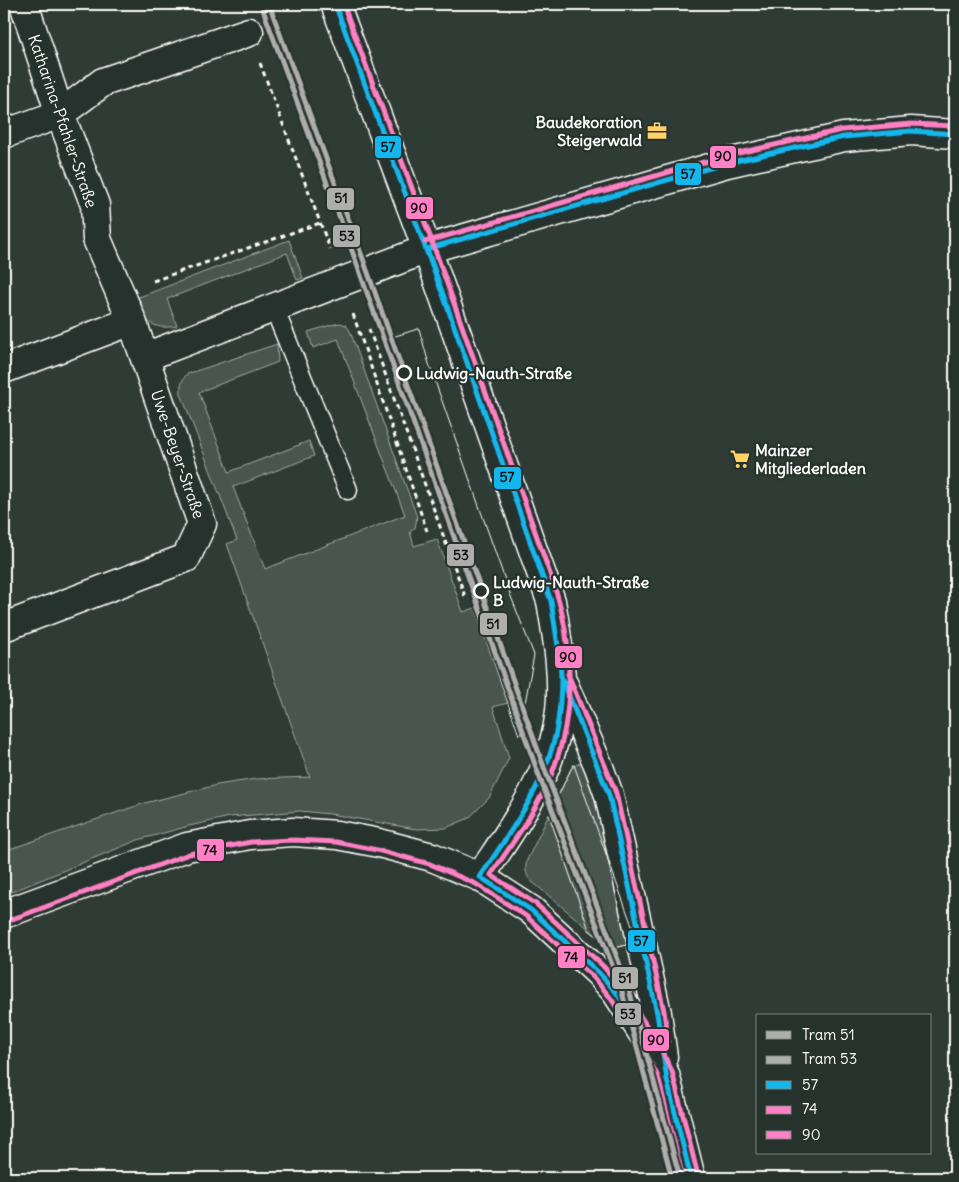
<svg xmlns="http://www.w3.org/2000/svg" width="959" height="1182" font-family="Delius,sans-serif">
	<rect width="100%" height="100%" fill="#2f3b35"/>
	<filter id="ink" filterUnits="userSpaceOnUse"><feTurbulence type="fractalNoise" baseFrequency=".02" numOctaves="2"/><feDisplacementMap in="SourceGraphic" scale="10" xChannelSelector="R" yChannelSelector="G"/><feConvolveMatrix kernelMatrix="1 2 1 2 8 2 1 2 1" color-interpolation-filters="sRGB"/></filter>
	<g filter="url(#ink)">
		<path fill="#4a544f" stroke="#a4aaa7" d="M 289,240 L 303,278 L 297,280 L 287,253 L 167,299 L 177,326 C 151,331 144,320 134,299 Z
			M 340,323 L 346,325 L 350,331 L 417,517 L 415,528 L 410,532 L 414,546 L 437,539 L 463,612 L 475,608 L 508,703 L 493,707 L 509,758 L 489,798 L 469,818 L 446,828 L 416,829 L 330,814 L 300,811 L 230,817 L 189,826 L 138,840 L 4,895 L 4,851 L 145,803 L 217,785 L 256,779 L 310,777 L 227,544 L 237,540 L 181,394 C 180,386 181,381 187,374 L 277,344 L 278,362 L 199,392 L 229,472 L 309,441 L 314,456 L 233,487 L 265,569 L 405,515 L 338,339 L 313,348 L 308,332 L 331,325 Z
			M 579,763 L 589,764 L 633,943 L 619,947 L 609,946 L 530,880 C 525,873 525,868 527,860 L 571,769 Z"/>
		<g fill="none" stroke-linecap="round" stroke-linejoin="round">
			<defs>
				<path id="service" d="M 274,308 L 348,490"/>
				<path id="minor" d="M 4,134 L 60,114 L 103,82 L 249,32
					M 145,357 L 427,249 L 335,4
					M 4,369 L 132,321
					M 4,627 L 186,558 L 202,524 L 132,321 L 97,239 L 95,205 L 60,114 L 24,4"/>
				<path id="tertiary" d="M 564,685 L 599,767 L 609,795 L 657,1013 L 663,1057
					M 480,877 C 514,825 553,775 560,711 C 564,674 557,637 551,601 L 427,249 L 727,163 L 844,137 L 911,131 L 955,134
					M 4,914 L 187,847 L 250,835 L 293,832 L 337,835 L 379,843 L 432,857 L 480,877 L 531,910 L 598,972 L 616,992 L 653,1049 L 665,1074 L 691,1178"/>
			</defs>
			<use href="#service" stroke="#fff" stroke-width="21"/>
			<use href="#minor" stroke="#fff" stroke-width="31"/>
			<use href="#tertiary" stroke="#fff" stroke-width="31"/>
			<path stroke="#fff" stroke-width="3" stroke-dasharray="5 4" stroke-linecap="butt" d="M 260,63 L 330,249
				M 153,281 L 320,223
				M 353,314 L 427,531
				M 369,329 L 466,599"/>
			<use href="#service" stroke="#26332d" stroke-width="18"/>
			<use href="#minor" stroke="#26332d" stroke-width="28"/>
			<use href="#tertiary" stroke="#26332d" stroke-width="28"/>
			<path stroke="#fff" stroke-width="1" d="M 419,329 L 429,364 L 510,594 L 534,655 L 519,735 L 475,608 L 480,606 L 400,383 L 387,358 L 381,341 Z
				M 574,765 L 636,937 L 633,943 L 619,947 L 609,946 L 589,930 L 549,815 L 571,769 Z"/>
			<defs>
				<path id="bus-1" d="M 335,4 L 441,290
					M 427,249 L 551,601 L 560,659 L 561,676 L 609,795 L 657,1013 L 667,1080 L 691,1178
					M 427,249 L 727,163 L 844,137 L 911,131 L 955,134
					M 480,877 C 510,832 545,786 556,732 C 560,713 561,694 561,675
					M 480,877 L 531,910 L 598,972 L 616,992 L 653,1050"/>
				<path id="bus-2" d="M 7,921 L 189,854 L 251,842 L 293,840 L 336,842 L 377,850 L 430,864 L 476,884 L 526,916 L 593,977 L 610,997 L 646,1053 L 658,1077 L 683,1178"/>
				<path id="bus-3" d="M 343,4 L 434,247 L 554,585 C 574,644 575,715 552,773 C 537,810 513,842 491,875 L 536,904 L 603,966 L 622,988 L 659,1045 L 672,1071 L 698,1176
					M 425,242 L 725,156 L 842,130 L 911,124 L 955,126
					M 568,674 L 616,793 L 664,1011 L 668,1041"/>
			</defs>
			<use href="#bus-1" stroke="#26332d" stroke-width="9"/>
			<use href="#bus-2" stroke="#26332d" stroke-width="9"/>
			<use href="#bus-3" stroke="#26332d" stroke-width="9"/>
			<use href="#bus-1" stroke="#13b7ee" stroke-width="5"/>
			<use href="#bus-2" stroke="#ff80c5" stroke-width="5"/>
			<use href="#bus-3" stroke="#ff80c4" stroke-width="5"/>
			<defs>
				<path id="tram-1" d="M 269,4 L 362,256 L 545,770 L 628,986 L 680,1178"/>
				<path id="tram-2" d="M 262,7 L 355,259 L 538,773 L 621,988 L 672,1178"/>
			</defs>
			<use href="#tram-1" stroke="#26332d" stroke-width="9"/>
			<use href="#tram-2" stroke="#26332d" stroke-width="9"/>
			<use href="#tram-1" stroke="#aeaead" stroke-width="5"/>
			<use href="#tram-2" stroke="#aeadad" stroke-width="5"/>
		</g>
	</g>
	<defs>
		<symbol id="office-bare" viewBox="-9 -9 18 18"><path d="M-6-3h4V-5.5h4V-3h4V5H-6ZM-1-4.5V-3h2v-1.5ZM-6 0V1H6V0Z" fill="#ffd166" stroke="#26332d" stroke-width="2.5" paint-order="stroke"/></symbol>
		<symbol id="supermarket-bare" viewBox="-9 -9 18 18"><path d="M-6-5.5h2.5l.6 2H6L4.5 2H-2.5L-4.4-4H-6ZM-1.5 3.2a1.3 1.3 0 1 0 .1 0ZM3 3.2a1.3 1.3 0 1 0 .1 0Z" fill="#ffd166" stroke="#26332d" stroke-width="2.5" paint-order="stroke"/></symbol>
	</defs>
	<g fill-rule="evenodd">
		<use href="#office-bare" x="643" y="117" width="28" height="28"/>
		<use href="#supermarket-bare" x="726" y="445" width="28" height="28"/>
	</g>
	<g fill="#26332d" stroke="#fff" stroke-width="2.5">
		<circle cx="404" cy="373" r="7"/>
		<circle cx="481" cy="591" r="7"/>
	</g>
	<g text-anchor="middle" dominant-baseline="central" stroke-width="4.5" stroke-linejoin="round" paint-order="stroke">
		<g font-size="16" fill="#fff" stroke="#26332d">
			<text transform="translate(63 121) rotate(71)">Katharina-Pfahler-Straße</text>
			<text transform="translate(178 454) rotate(71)">Uwe-Beyer-Straße</text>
		</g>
		<g font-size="16" font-weight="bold" fill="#fff" stroke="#26332d" text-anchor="end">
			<text x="642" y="122">Baudekoration<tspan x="642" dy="18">Steigerwald</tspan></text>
			<text x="755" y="450" text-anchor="start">Mainzer<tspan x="755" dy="18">Mitgliederladen</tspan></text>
		</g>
		<g font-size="16" font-weight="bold" fill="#fff" stroke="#26332d" text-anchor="start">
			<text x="416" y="373">Ludwig-Nauth-Straße</text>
			<text x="493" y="582">Ludwig-Nauth-Straße<tspan x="493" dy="18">B</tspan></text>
		</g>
	</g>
	<g stroke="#26332d" stroke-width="2">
		<rect x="374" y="135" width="28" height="24" rx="5" fill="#13b7ee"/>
		<rect x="709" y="145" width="28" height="24" rx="5" fill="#ff80c4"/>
		<rect x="674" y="162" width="28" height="24" rx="5" fill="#13b7ee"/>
		<rect x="326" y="187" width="29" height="24" rx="5" fill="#aeaead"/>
		<rect x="405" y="196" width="29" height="24" rx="5" fill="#ff80c4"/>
		<rect x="332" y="224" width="29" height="24" rx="5" fill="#aeadad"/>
		<rect x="493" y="466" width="29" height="24" rx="5" fill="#13b7ee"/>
		<rect x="446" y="543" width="29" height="24" rx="5" fill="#aeadad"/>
		<rect x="479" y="612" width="29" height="24" rx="5" fill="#aeaead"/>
		<rect x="554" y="645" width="29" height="24" rx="5" fill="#ff80c4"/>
		<rect x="196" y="838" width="29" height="24" rx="5" fill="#ff80c5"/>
		<rect x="627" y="929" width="29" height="24" rx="5" fill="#13b7ee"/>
		<rect x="557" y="945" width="29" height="24" rx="5" fill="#ff80c5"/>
		<rect x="611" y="966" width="28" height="24" rx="5" fill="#aeaead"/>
		<rect x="614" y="1002" width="28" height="24" rx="5" fill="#aeadad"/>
		<rect x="642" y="1028" width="28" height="24" rx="5" fill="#ff80c4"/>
	</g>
	<g font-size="14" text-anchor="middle" font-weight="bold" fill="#111">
		<text x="388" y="152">57</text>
		<text x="723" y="161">90</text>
		<text x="688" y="179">57</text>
		<text x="341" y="203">51</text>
		<text x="419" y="213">90</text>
		<text x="347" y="241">53</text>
		<text x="507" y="482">57</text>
		<text x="461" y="560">53</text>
		<text x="493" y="629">51</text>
		<text x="568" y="662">90</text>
		<text x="210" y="855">74</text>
		<text x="641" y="946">57</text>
		<text x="571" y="962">74</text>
		<text x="625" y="983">51</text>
		<text x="628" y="1019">53</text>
		<text x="656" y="1045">90</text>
	</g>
	<rect width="959" height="1182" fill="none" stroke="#26332d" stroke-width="20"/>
	<rect x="10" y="10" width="939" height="1162" fill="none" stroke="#fff" stroke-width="2" filter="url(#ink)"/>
	<rect x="756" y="1014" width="175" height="140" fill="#26332d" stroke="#7d8581"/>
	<rect x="766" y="1031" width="25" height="8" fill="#aeaead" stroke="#7d8581"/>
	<text x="802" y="1040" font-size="15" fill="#ffffff">Tram 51</text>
	<rect x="766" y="1056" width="25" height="8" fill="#aeadad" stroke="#7d8581"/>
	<text x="802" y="1064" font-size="15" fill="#ffffff">Tram 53</text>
	<rect x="766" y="1081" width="25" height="8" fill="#13b7ee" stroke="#7d8581"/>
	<text x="802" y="1090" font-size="15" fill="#ffffff">57</text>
	<rect x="766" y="1106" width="25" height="8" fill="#ff80c5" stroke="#7d8581"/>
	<text x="802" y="1114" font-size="15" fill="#ffffff">74</text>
	<rect x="766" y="1131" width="25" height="8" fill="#ff80c4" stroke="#7d8581"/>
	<text x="802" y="1140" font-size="15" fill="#ffffff">90</text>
</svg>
